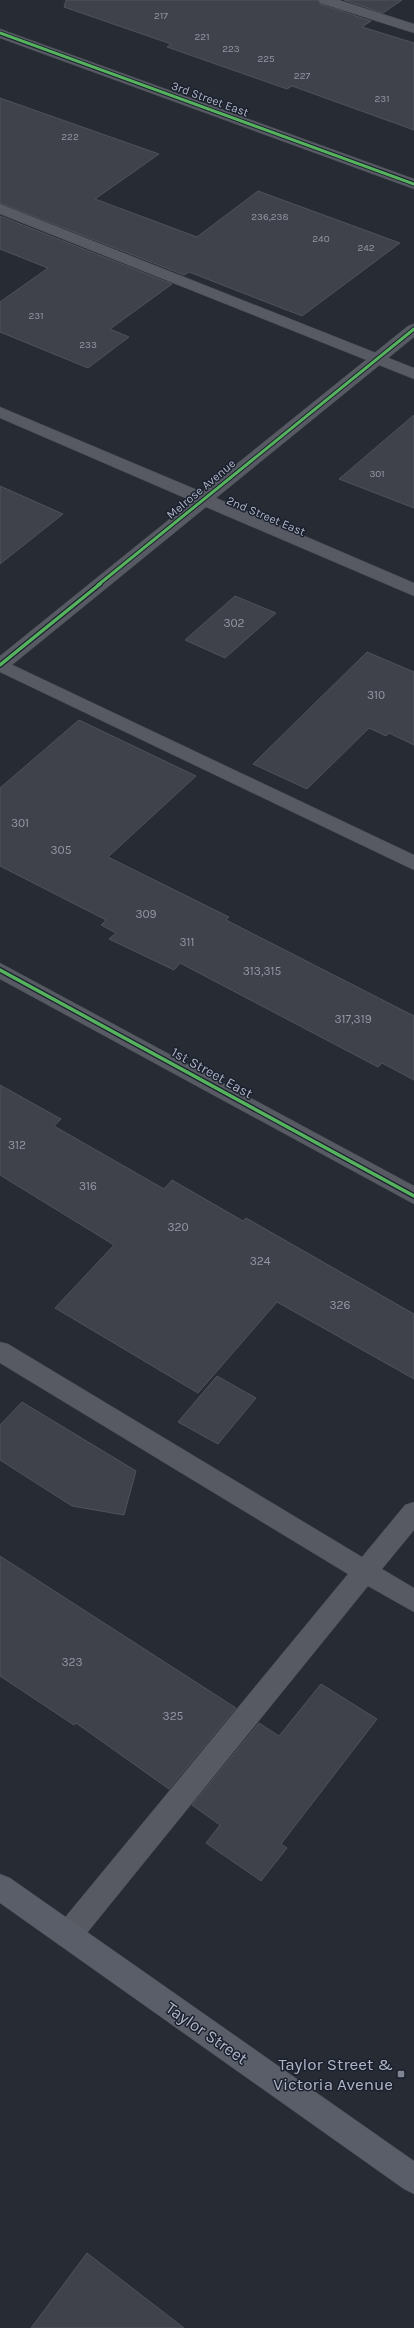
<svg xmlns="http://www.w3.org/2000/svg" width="414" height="2328" font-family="Karla,sans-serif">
	<rect width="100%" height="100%" fill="#272b34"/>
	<path fill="#3f424a" stroke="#4f525c" d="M 66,0 L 317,0 L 320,4 L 371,21 L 362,27 L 414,43 L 414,130 L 292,86 L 287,89 L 167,47 L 171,44 L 64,7 Z
		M 344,0 L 402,0 L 383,13 Z
		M 0,98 L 159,154 L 95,199 L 197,237 L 258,191 L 400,243 L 302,316 L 189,272 L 184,275 L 0,203 Z
		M 0,216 L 172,284 L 110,329 L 129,337 L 88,368 L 0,332 L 0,302 L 48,268 L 0,249 Z
		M 414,415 L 414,508 L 339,479 Z
		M 0,486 L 63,514 L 0,564 Z
		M 235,596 L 276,613 L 225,658 L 185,640 Z
		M 367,652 L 414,672 L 414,745 L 389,733 L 386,736 L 369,728 L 307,789 L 253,764 Z
		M 79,720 L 196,776 L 108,857 L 229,917 L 226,920 L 414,1016 L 414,1080 L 382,1063 L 378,1067 L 180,963 L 174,970 L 109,939 L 116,933 L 101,925 L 106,920 L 0,866 L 0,788 Z
		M 0,1085 L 61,1119 L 54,1126 L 164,1189 L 172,1180 L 243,1221 L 246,1218 L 414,1314 L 414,1379 L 277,1302 L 198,1393 L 55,1308 L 114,1245 L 0,1175 Z
		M 217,1376 L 256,1398 L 218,1444 L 178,1422 Z
		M 22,1402 L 136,1471 L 124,1515 L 72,1506 L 0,1460 L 0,1425 Z
		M 0,1556 L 236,1708 L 169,1789 L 76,1723 L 74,1725 L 0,1676 Z
		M 321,1684 L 377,1719 L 281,1844 L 287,1848 L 261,1881 L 206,1843 L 220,1825 L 192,1805 L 259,1723 L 279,1736 Z
		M 87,2253 L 184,2328 L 31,2328 Z"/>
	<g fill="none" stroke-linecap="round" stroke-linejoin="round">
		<defs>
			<path id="service" d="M 318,0 L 339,0 L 414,24 L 414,33 L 320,3 Z
				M 0,204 L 414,368 L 414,379 L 0,214 Z
				M 0,659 L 414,855 L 414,870 L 0,672 Z
				M 0,1342 L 8,1344 L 362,1557 L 405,1505 L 414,1502 L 414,1530 L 382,1569 L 414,1588 L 414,1612 L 368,1586 L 78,1944 L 68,1948 L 58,1944 L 54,1935 L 58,1926 L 348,1574 L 0,1363 Z"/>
			<path id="minor" d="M 0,29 L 414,179 L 414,189 L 0,38 Z
				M 414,324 L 414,337 L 216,498 L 414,583 L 414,596 L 206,507 L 7,669 L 0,671 L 0,656 L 192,501 L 0,418 L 0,407 L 202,492 L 408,326 Z
				M 0,963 L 414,1186 L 414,1204 L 0,979 Z"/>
			<path id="secondary" d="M 0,1874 L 10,1878 L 414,2161 L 414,2194 L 404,2189 L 0,1903 Z"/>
		</defs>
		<use href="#service" stroke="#43464d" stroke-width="1"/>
		<use href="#minor" stroke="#43464d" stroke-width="1"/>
		<use href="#secondary" stroke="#43464d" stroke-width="1"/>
		<use href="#service" fill="#575a62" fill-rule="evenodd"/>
		<use href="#minor" fill="#575a62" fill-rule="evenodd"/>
		<use href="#secondary" fill="#5a5e68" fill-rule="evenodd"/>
		<defs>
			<path id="cycleway-far1" d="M 0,33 L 414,184
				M 98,585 L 414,329"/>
			<path id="cycleway" d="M 0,665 L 100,584
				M 0,970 L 414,1196"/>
		</defs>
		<use href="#cycleway-far1" stroke="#1b202e" stroke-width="5"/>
		<use href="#cycleway" stroke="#1b202e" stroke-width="6"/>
		<use href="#cycleway-far1" stroke="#56b35d" stroke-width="3"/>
		<use href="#cycleway" stroke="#56b35d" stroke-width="3.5"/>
	</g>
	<rect fill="#808593" stroke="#1b202e" stroke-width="1.5" x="397" y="2070" width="8" height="8" rx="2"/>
	<g text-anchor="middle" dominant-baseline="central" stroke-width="3" stroke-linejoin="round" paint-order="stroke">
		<g font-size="10" fill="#9498a7">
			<text x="161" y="16">217</text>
			<text x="202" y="37">221</text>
			<text x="231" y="49">223</text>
			<text x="266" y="59">225</text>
			<text x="302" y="76">227</text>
			<text x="382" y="99">231</text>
			<text x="70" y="137">222</text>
			<text x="270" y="217">236,238</text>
			<text x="321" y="239">240</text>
			<text x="366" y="248">242</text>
			<text x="36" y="316">231</text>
			<text x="88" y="345">233</text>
			<text x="377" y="474">301</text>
		</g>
		<g font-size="12" fill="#b0b5c6" stroke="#1b202e">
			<text transform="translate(210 99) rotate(20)">3rd Street East</text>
			<text transform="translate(201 489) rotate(-40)">Melrose Avenue</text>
			<text transform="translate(266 516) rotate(23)">2nd Street East</text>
		</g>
		<g font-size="12" fill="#9498a7">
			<text x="234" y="623">302</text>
			<text x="376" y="695">310</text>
			<text x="20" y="823">301</text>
			<text x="61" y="850">305</text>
			<text x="146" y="914">309</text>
			<text x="187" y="942">311</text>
			<text x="262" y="971">313,315</text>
			<text x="353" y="1019">317,319</text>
			<text x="17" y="1145">312</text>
			<text x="88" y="1186">316</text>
			<text x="178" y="1227">320</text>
			<text x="260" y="1261">324</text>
			<text x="340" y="1305">326</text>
			<text x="72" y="1662">323</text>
			<text x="173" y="1716">325</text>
		</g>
		<g font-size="14" fill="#b0b5c6" stroke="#1b202e">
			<text transform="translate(212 1073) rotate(29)">1st Street East</text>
		</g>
		<g font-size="17" fill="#b0b5c6" stroke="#1b202e">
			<text transform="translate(207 2033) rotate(35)">Taylor Street</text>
		</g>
		<g font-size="17" fill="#b0b5c6" stroke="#1b202e" text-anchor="end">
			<text x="393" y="2064">Taylor Street &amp;<tspan x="393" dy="20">Victoria Avenue</tspan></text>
		</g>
	</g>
</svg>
